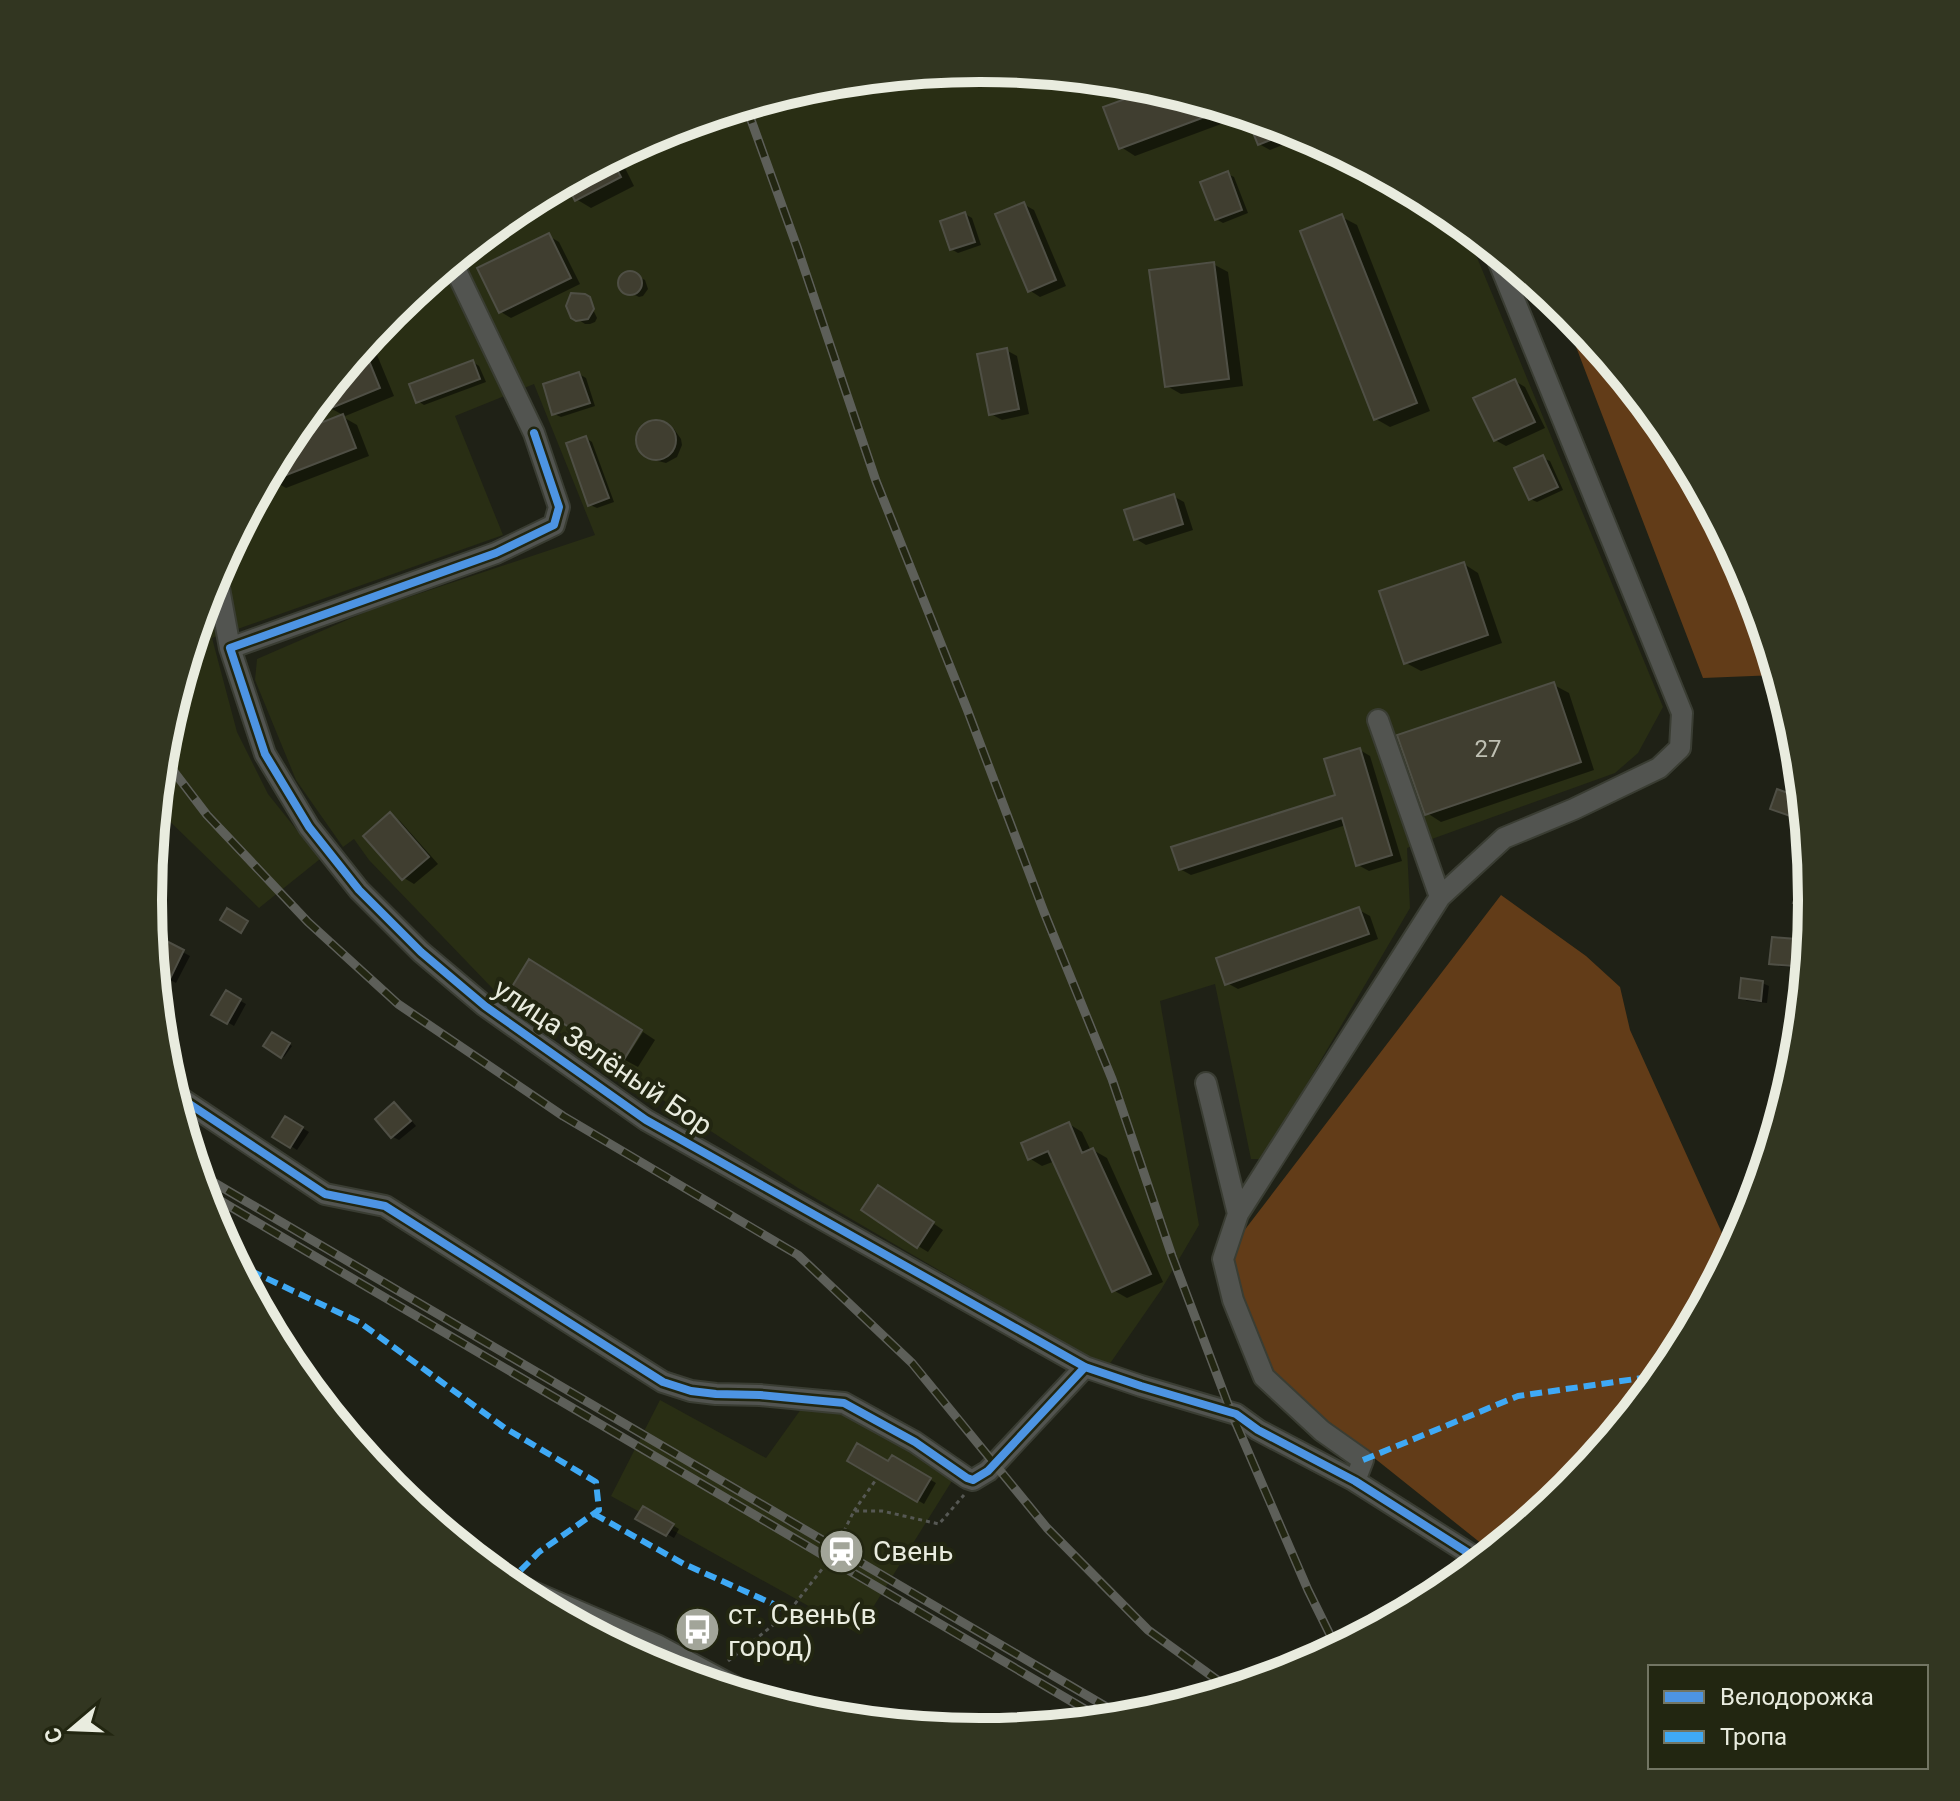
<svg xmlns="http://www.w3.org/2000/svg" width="1960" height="1801" font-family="Roboto,sans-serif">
	<rect width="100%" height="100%" fill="#1f2116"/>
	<path fill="#292e14" d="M 980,68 L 1143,84 L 1299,132 L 1443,209 L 1464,226 L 1663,707 L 1638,753 L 1615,773 L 1407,848 L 1410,908 L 1263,1159 L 1251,1159 L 1215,984 L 1160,1001 L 1199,1225 L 1161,1290 L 1109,1365 L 1088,1357 L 798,1188 L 494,990 L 369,860 L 354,839 L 343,847 L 296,780 L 255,680 L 257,659 L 370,610 L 595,535 L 534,384 L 455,416 L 503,535 L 212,638 L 237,732 L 268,794 L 320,859 L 259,908 L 157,809 L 164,738 L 211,581 L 288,438 L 392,312 L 518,208 L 662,131 L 818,84 Z
		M 814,1391 L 955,1476 L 857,1633 L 611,1496 L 660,1400 L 766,1458 Z"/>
	<path fill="#623c18" d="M 1560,305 L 1569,312 L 1672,438 L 1749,582 L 1777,675 L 1703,678 Z
		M 1501,895 L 1586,956 L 1620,987 L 1630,1030 L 1731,1253 L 1672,1363 L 1568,1489 L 1492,1552 L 1269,1374 L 1227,1253 Z"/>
	<path fill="#0007" d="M 1158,89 L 1229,110 L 1232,120 L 1135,156 L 1121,147 L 1106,108 Z
		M 1248,116 L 1299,132 L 1305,136 L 1270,150 L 1259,144 Z
		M 618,154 L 634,186 L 591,208 L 576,199 L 567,182 Z
		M 1228,174 L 1234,177 L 1248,213 L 1223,223 L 1216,219 Z
		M 1023,204 L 1034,210 L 1066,286 L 1040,297 L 1029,290 Z
		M 965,214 L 972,218 L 981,245 L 958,253 L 951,249 Z
		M 1342,217 L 1357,225 L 1430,411 L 1390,427 L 1376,419 Z
		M 549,236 L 559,242 L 580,284 L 511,318 L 501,312 Z
		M 1213,264 L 1228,272 L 1243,386 L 1181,394 L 1167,386 Z
		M 629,272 L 645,280 L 648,289 L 643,296 L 639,297 L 623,289 L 620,281 L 625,274 Z
		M 588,299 L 597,318 L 595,322 L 590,324 L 585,324 L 573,316 Z
		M 370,338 L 394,396 L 343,417 L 357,425 L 369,456 L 286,488 L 279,484 L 263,490 L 261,489 L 288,438 L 345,416 L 330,408 L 324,393 Z
		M 1006,350 L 1017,356 L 1029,414 L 1002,420 L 991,414 Z
		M 473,362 L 479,366 L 486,382 L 424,405 L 418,401 Z
		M 579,374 L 586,378 L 595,406 L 561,417 L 554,414 Z
		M 1515,381 L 1525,387 L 1545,428 L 1506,446 L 1495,440 Z
		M 654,422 L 666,425 L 674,429 L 681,439 L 682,445 L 677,457 L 666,463 L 654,460 L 646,456 L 641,451 L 638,439 L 642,428 Z
		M 586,438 L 592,442 L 614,502 L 597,508 L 590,505 Z
		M 1543,458 L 1550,461 L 1563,490 L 1537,502 L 1530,499 Z
		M 1173,496 L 1184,502 L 1193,530 L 1146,545 L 1136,539 Z
		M 1464,564 L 1478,573 L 1502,643 L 1421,671 L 1406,663 Z
		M 1554,685 L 1569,693 L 1594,770 L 1441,822 L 1427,813 Z
		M 1360,750 L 1370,756 L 1402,861 L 1369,871 L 1358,865 L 1346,825 L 1191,875 L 1180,869 L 1338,796 Z
		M 1779,792 L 1803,801 L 1803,807 L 1800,819 L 1779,812 Z
		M 390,815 L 400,821 L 438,864 L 414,884 L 404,878 Z
		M 1359,910 L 1370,916 L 1378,939 L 1238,989 L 1227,983 Z
		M 151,935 L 190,956 L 176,983 L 155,972 Z
		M 1808,942 L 1806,969 L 1778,966 L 1771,963 Z
		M 1762,983 L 1769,986 L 1767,1003 L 1747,1001 L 1741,997 Z
		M 226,993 L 246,1004 L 234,1026 L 214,1014 Z
		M 643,1032 L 655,1040 L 638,1067 L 625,1060 Z
		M 273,1034 L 292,1046 L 284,1057 L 266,1045 Z
		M 394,1104 L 401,1108 L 416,1126 L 399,1140 L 393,1137 L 378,1119 Z
		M 286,1118 L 309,1132 L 297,1150 L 275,1136 Z
		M 1069,1124 L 1082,1132 L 1091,1151 L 1093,1150 L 1107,1158 L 1163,1282 L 1127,1298 L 1113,1290 L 1055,1161 L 1042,1166 L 1029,1158 Z
		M 889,1193 L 943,1230 L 928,1252 L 918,1246 Z
		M 893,1458 L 936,1483 L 924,1504 L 850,1460 L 889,1464 Z
		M 644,1508 L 679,1529 L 674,1538 L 638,1518 Z"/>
	<path fill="#403e30" stroke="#4f4f45" stroke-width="2" d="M 1155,88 L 1226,109 L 1119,149 L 1103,107 Z
		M 1246,115 L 1253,118 L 1295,130 L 1258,145 Z
		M 611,158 L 621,177 L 575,201 L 566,183 Z
		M 1228,171 L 1242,210 L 1215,220 L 1200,182 Z
		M 1024,202 L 1056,280 L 1028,292 L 995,214 Z
		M 965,212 L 975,242 L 950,250 L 940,221 Z
		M 1342,214 L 1417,403 L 1374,420 L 1300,231 Z
		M 549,233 L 571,278 L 499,313 L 477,268 Z
		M 1214,262 L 1229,379 L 1165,387 L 1149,270 Z
		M618 283a12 12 0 1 1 24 0a12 12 0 1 1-24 0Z
		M 571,293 L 585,294 L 590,297 L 594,309 L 588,319 L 576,321 L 571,318 L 566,306 Z
		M 363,346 L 380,388 L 329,409 L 323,395 Z
		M 1007,348 L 1019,409 L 989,415 L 977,354 Z
		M 473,360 L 480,379 L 416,403 L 409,384 Z
		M 579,372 L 590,403 L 552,415 L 543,384 Z
		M 1515,379 L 1535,422 L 1494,441 L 1473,398 Z
		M 343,414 L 356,448 L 263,484 L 290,435 Z
		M636 440a20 20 0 1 1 40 0a20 20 0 1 1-40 0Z
		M 586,436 L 609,498 L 588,506 L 566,443 Z
		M 1543,455 L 1558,487 L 1529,500 L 1514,468 Z
		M 1174,494 L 1183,524 L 1134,540 L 1124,510 Z
		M 1464,562 L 1488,635 L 1404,664 L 1379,591 Z
		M 1554,682 L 1581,762 L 1425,815 L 1397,735 Z
		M 1360,748 L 1392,855 L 1356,866 L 1342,818 L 1179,870 L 1171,847 L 1335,795 L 1324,759 Z
		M 1777,789 L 1799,797 L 1793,817 L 1770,809 Z
		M 390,812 L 429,857 L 402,880 L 363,836 Z
		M 1808,856 L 1812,901 L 1812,909 L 1793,903 Z
		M 1359,907 L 1369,934 L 1225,985 L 1216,958 Z
		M 227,908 L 248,921 L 241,933 L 220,920 Z
		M 151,933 L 184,950 L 169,981 L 155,974 Z
		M 1772,937 L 1809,940 L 1806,967 L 1769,964 Z
		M 529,959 L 642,1030 L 623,1061 L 510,990 Z
		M 1741,978 L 1763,981 L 1761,1001 L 1739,998 Z
		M 226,990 L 241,999 L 227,1024 L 211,1015 Z
		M 272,1032 L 290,1043 L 281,1058 L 263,1046 Z
		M 394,1102 L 411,1121 L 391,1138 L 375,1119 Z
		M 285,1116 L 303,1127 L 290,1148 L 272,1137 Z
		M 1069,1122 L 1082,1153 L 1093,1148 L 1151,1274 L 1112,1292 L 1048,1151 L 1028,1160 L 1021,1143 Z
		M 878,1185 L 934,1222 L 917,1248 L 861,1210 Z
		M 857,1443 L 888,1461 L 892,1455 L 931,1478 L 917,1502 L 847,1461 Z
		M 643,1506 L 674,1524 L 666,1536 L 635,1519 Z"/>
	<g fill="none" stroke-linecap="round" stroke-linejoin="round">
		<defs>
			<path id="minor" d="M 452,262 L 534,433 L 559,507 L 554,525 L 496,553 L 230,648 L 265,754 L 309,827 L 359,890 L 421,952 L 485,1006 L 646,1120 L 1085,1367 L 1141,1386 L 1236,1414 L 1258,1430 L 1355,1481 L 1481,1561
				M 216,572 L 230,648
				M 1378,720 L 1440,897
				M 1206,1083 L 1238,1214
				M 173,1093 L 325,1194 L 385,1206 L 663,1382 L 691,1391 L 716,1394 L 760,1395 L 844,1403 L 915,1442 L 967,1478 L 973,1480 L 988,1471 L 1085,1367
				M 1355,1481 L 1363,1460 L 1322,1431 L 1264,1377 L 1233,1300 L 1223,1259 L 1238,1214 L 1440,897 L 1504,838 L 1574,809 L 1659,768 L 1680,748 L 1682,713 L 1494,250"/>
			<path id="major" d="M 507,1584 L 656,1648 L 740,1693"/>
		</defs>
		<use href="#minor" stroke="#3a3d33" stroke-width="24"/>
		<use href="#major" stroke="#3a3d33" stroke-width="30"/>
		<path stroke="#565854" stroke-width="3" stroke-dasharray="4 4" stroke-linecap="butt" d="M 854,1511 L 875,1481
			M 728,1661 L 787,1614 L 830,1559 L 854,1511 L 882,1511 L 939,1524 L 964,1495"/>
		<use href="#minor" stroke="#525450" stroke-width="20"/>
		<use href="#major" stroke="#5a5d58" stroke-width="26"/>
		<defs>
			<path id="rail" d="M 746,106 L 797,247 L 876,481 L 967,709 L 1044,912 L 1112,1079 L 1172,1256 L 1231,1412 L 1308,1590 L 1337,1649
				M 162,756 L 207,815 L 308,922 L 398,1004 L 563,1116 L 798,1255 L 912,1363 L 1047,1528 L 1148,1630 L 1231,1690
				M 196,1172 L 1127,1719
				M 202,1190 L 1105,1721"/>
		</defs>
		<use href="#rail" stroke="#5d5f59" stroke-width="9"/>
		<use href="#rail" stroke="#222611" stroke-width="6" stroke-dasharray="18" stroke-linecap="butt"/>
		<path stroke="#3fa9f5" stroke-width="6" stroke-dasharray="12 6" stroke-linecap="butt" d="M 234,1263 L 359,1322 L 505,1428 L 596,1482 L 599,1510 L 539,1552 L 507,1584
			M 1363,1460 L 1518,1396 L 1663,1375
			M 594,1514 L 684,1564 L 789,1611"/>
		<defs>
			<path id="cycleway" d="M 534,433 L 559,507 L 554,525 L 496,553 L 230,648 L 265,754 L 309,827 L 359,890 L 421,952 L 485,1006 L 646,1120 L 1085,1367 L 1141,1386 L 1236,1414 L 1258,1430 L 1355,1481 L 1481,1561
				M 173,1093 L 325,1194 L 385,1206 L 663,1382 L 691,1391 L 716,1394 L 760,1395 L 844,1403 L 915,1442 L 967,1478 L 973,1480 L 988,1471 L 1085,1367"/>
		</defs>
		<use href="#cycleway" stroke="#222611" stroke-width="13"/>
		<use href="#cycleway" stroke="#4d94e3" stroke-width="8"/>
	</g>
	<defs>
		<symbol id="station-disc" viewBox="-11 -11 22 22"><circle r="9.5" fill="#a2a599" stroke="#222611"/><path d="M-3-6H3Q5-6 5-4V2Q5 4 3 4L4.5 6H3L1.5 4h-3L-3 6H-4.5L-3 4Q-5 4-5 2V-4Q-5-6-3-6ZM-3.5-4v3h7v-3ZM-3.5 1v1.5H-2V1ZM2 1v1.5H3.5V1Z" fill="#fff"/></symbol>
		<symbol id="bus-disc" viewBox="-11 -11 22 22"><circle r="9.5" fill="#a2a599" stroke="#222611"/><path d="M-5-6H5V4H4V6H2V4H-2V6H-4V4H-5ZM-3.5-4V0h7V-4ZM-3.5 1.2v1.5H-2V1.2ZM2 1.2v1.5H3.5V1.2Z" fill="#fff"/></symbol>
	</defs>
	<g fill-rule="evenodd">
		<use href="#station-disc" x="816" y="1526" width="51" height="51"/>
		<use href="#bus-disc" x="672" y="1604" width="51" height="51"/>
	</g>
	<g text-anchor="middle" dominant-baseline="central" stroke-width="8" stroke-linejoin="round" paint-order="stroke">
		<g font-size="24" fill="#bfc0b3">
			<text x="1488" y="749">27</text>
		</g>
		<g font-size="28" fill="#e9ecdf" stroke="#222611">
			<text transform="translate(603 1057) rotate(34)">улица Зелёный Бор</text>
		</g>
		<g font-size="28" fill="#e9ecdf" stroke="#222611" text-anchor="start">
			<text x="873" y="1551">Свень</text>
			<text x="728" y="1614">ст. Свень(в<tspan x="728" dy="32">город)</tspan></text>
		</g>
	</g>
	<path d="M0 0H1960V1801H0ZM162 900a818 818 0 1 1 1636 0a818 818 0 1 1-1636 0Z" fill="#323621" fill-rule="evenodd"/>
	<path fill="none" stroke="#e9ecdf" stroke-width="10" d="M162 900a818 818 0 1 1 1636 0a818 818 0 1 1-1636 0Z"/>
	<rect x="1648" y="1665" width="280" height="104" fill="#222611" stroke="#727563" stroke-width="2"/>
	<rect x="1664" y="1691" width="40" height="12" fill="#4d94e3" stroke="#727563" stroke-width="2"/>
	<text x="1720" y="1705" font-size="24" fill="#e9ecdf">Велодорожка</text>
	<rect x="1664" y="1731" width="40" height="12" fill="#3fa9f5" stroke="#727563" stroke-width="2"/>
	<text x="1720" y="1745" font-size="24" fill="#e9ecdf">Тропа</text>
	<g transform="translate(72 1729) rotate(251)" stroke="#222611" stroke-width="6" paint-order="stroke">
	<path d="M0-6L14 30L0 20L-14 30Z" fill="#e9ecdf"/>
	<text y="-12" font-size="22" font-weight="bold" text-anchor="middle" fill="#e9ecdf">С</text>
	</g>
</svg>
